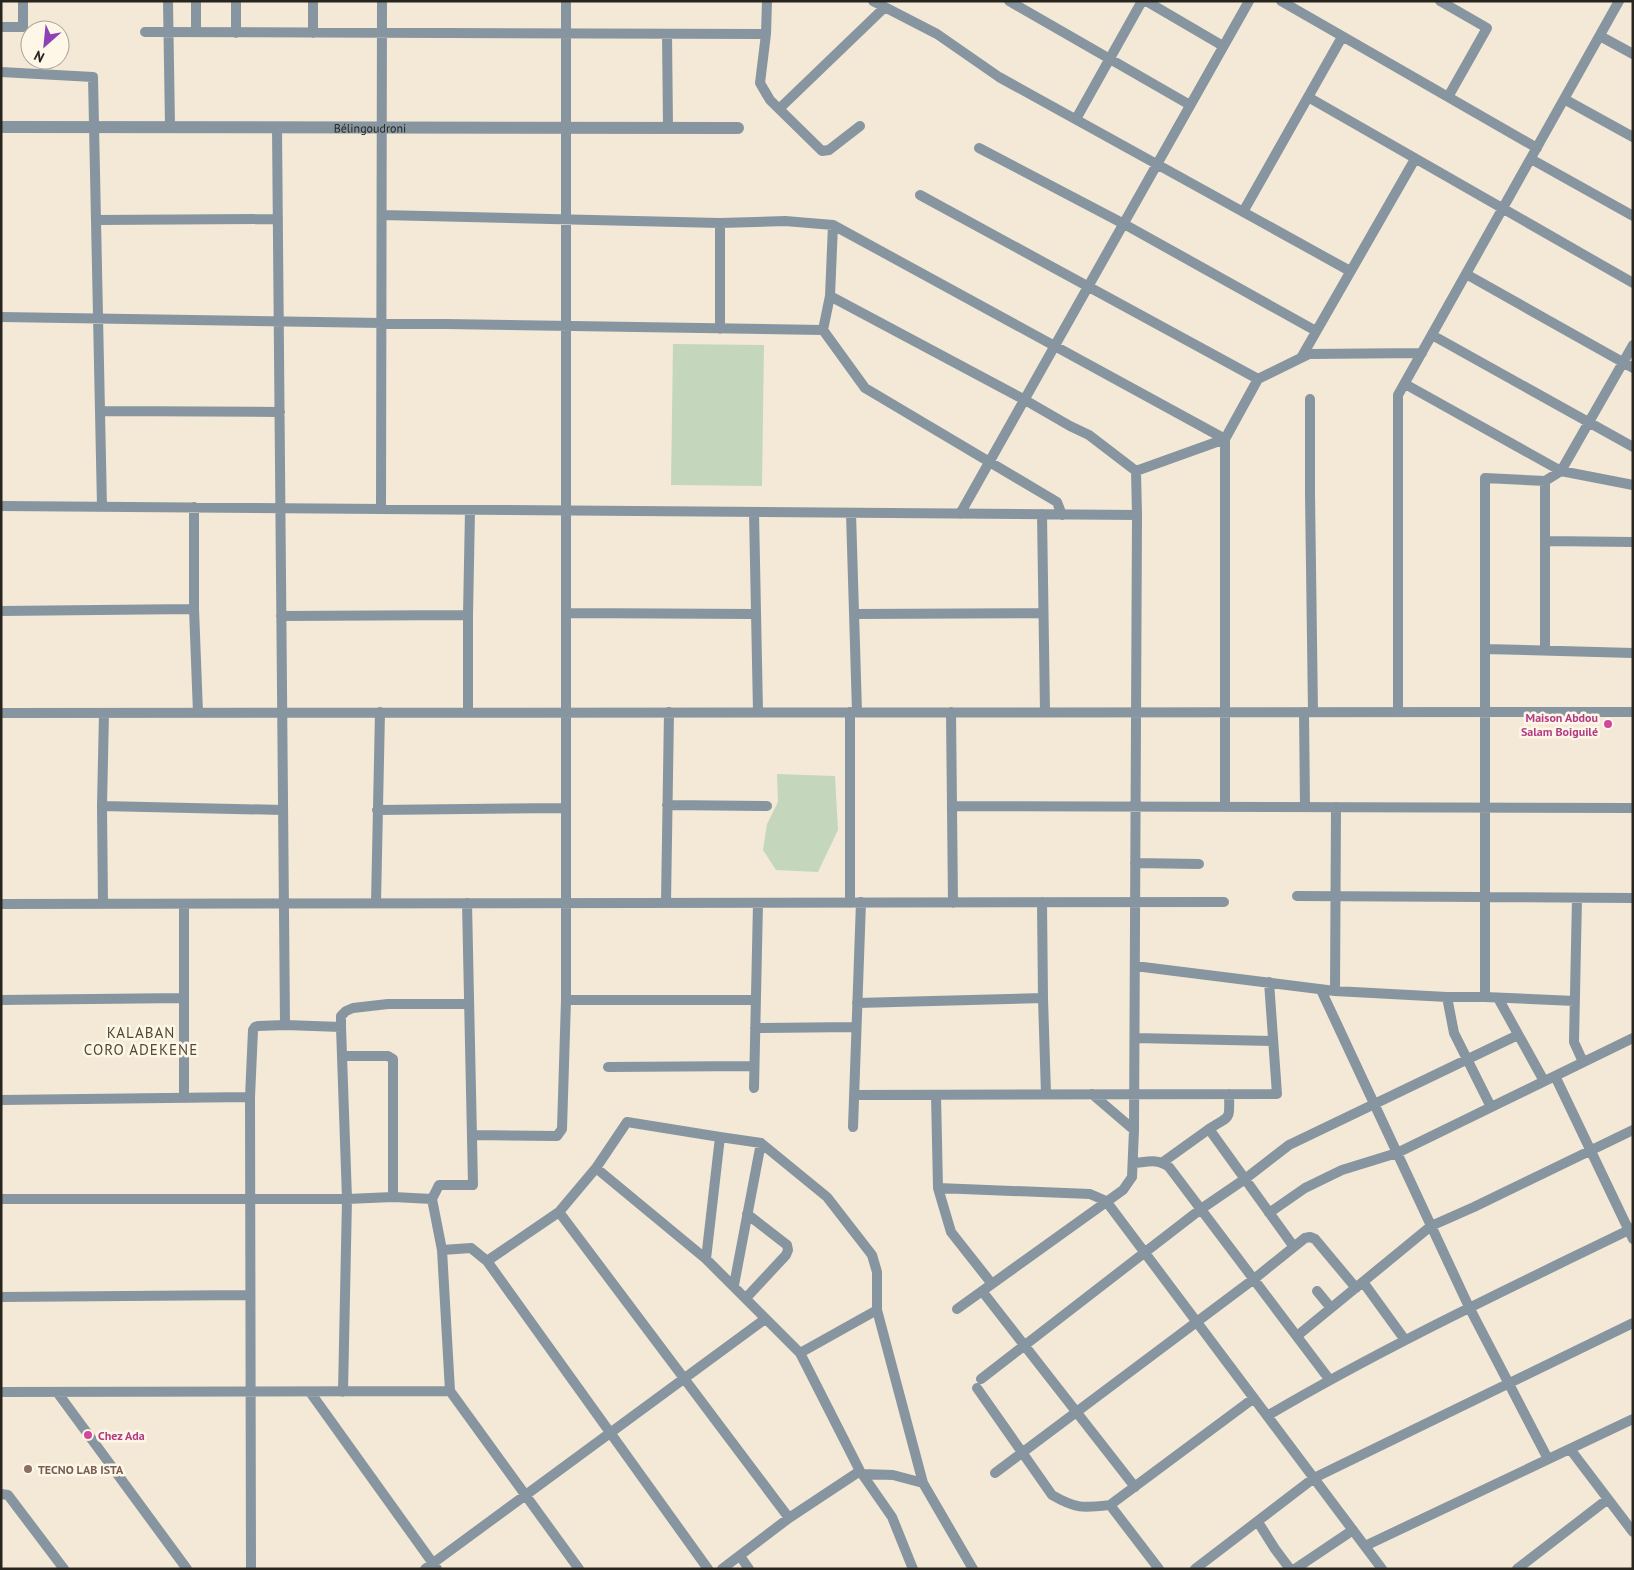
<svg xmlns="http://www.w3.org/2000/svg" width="1634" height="1570" font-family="'PT Sans',sans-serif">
	<rect width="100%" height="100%" fill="#f3e9d6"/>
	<path fill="#c4d7bd" d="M 673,344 L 764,345 L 762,486 L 671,485 Z
		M 777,774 L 835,776 L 838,830 L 818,872 L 776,870 L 763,850 L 767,824 L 778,802 Z"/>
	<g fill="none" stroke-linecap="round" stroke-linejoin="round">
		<path stroke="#8795a0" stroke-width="10" d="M 168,1 L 170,127
			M 767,1 L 766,34 L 760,83 L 770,100 L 822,151 L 829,150 L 860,126
			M 873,1 L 937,34 L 999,77 L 1350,271
			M 1009,1 L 1190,105
			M 1146,1 L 1223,46
			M 1281,1 L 1537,148
			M 1440,1 L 1487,28 L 1448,97
			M 1,27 L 23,27 L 23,1
			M 145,32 L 766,34
			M 196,32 L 196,1
			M 236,33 L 236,1
			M 313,33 L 313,1
			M 667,34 L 668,128
			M 1600,36 L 1633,54
			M 1,72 L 93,77 L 102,507
			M 1308,97 L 1633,283
			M 1564,99 L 1633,137
			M 780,108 L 884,8
			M 1076,119 L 1142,1
			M 277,128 L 285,1025
			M 979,148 L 1124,224 L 1316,331
			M 1531,159 L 1633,216
			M 920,195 L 1258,379 L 1309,354 L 1422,353
			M 1243,212 L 1342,37
			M 382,215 L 720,223 L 785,221 L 833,225 L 1225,439
			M 96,220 L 278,219
			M 833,225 L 830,296 L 823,330 L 865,388 L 1057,502 L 1062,515
			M 1466,274 L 1633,368
			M 830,296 L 1025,400 L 1070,426 L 1089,435 L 1136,471 L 1137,515 L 1134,1130 L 1132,1177 L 1123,1190 L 957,1309
			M 1,317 L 823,330
			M 720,329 L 720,223
			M 1432,335 L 1633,447
			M 1301,358 L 1415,159
			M 1405,384 L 1561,471 L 1633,345
			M 1310,399 L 1310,494 L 1313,712
			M 100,411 L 280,412
			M 1136,471 L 1225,439
			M 1,506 L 1137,515
			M 194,507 L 194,609 L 198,713
			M 381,509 L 382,1
			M 754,512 L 758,712
			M 851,513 L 857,712
			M 960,514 L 1249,1
			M 1042,514 L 1045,712
			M 1545,541 L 1633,542
			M 1,611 L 194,609
			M 566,613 L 756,614
			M 854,614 L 1043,613
			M 281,616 L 468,615
			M 1485,649 L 1633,653
			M 1545,651 L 1545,481
			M 468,712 L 468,615 L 470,510
			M 850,712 L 850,903
			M 951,712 L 953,903
			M 1304,712 L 1305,807
			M 1398,712 L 1398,395 L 1619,1
			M 1,713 L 1633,712
			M 667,805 L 767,806
			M 102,806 L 283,810
			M 952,806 L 1633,808
			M 1225,807 L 1225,439 L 1258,379
			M 377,810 L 566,808
			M 1135,863 L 1199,864
			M 1297,896 L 1633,898
			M 1577,898 L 1574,1042 L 1583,1062
			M 1042,902 L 1043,998 L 1046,1094
			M 376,903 L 380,712
			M 467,903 L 473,1185 L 439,1185 L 432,1199 L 442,1250 L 450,1391 L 579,1569
			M 666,903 L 669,712
			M 1,904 L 1224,902
			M 103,904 L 102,806 L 104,713
			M 184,904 L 184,1098
			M 1135,966 L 1335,991 L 1447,997 L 1485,997 L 1575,1001
			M 1321,990 L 1469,1307 L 1548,1459
			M 1335,991 L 1336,807
			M 1447,997 L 1454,1033 L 1491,1107
			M 1485,997 L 1485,478 L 1545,481 L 1561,471 L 1633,485
			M 1498,998 L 1544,1081
			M 1,1000 L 184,998
			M 566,1000 L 756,1000
			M 857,1003 L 1043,998
			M 341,1027 L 341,1016 L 346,1011 L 353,1008 L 388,1004 L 469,1004
			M 755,1028 L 856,1027
			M 1135,1038 L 1273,1041
			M 342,1056 L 388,1056 L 393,1059 L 393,1197
			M 608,1067 L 754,1066
			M 1555,1076 L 1633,1239
			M 754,1088 L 758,903
			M 1092,1094 L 1134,1130
			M 1229,1094 C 1230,1122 1230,1115 1209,1129 L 1294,1247
			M 854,1095 L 1277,1094 L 1269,982
			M 936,1095 L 938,1188 L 951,1232 L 992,1284
			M 1,1100 L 250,1097
			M 853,1127 L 861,902
			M 472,1135 L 557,1136 L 562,1129 L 566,1000 L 566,1
			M 720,1137 L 761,1143 L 827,1197 L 872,1255 L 877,1272 L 877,1310 L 923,1483 L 973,1569
			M 1163,1162 L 1209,1129
			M 1134,1163 C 1147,1162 1158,1158 1169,1167 L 1329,1379
			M 596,1168 L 706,1259 L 800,1353 L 860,1471 L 892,1517 L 913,1569
			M 938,1188 L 1090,1194 L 1106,1201 L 1382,1569
			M 1,1199 L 347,1199 L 393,1197 L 432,1199
			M 559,1212 L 789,1518
			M 1269,1213 L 1305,1188 L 1342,1170 L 1397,1153 L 1633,1038
			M 442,1250 L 471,1248 L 487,1261 L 708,1569
			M 487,1261 L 559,1212 L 596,1168 L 627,1122 L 720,1137 L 706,1259
			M 1363,1282 L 1405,1340
			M 734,1285 L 761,1143
			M 982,1291 L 1135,1487
			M 1317,1291 L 1331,1308
			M 1,1297 L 250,1295
			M 746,1298 L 786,1255 L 788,1250 L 787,1245 L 747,1214
			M 1297,1336 L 1431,1226 L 1474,1207 L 1633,1130
			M 800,1353 L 877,1310
			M 981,1379 L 1201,1209 L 1245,1179 L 1289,1145 L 1518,1035
			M 977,1388 L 1052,1495 C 1076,1509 1083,1508 1110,1505 L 1254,1398
			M 1,1392 L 450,1391
			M 57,1392 L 187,1569
			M 310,1392 L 437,1569
			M 1267,1416 C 1386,1346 1510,1288 1633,1228
			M 1570,1449 L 1633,1532
			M 995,1473 L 1254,1279 L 1305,1238 L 1310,1237 L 1315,1239 L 1356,1288
			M 862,1474 L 893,1475 L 923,1483
			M 1,1494 L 8,1495 L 64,1569
			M 1110,1505 L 1159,1569
			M 1258,1522 L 1275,1549 L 1290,1569
			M 1365,1546 L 1633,1419
			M 740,1556 L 749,1569
			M 251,1569 L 250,1097 L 253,1030 L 255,1027 L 258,1026 L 285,1025 L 341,1027 L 347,1199 L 343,1392
			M 425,1569 L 765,1319
			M 722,1569 L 789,1518 L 860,1471
			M 1195,1569 L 1314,1478 L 1633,1323
			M 1295,1569 L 1353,1530
			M 1517,1569 L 1608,1499"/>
		<path stroke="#8795a0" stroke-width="12" id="s1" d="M 1,127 L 738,128"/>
	</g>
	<g fill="#d1479c" stroke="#fef6e7" stroke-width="2">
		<circle cx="1608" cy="724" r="5"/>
		<circle cx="88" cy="1435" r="5"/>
	</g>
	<circle fill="#8d6e63" stroke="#fef6e7" stroke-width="2" cx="28" cy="1469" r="5"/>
	<g text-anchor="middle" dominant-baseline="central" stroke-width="5" stroke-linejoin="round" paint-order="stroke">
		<g font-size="12" fill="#28251e" stroke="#fef6e7">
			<text stroke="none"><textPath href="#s1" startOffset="369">Bélingoudroni</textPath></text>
		</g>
		<g font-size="12" font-weight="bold" fill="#b23c85" stroke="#fef6e7" text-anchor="end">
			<text x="1598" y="717">Maison Abdou<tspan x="1598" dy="14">Salam Boiguilé</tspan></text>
			<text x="98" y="1435" text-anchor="start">Chez Ada</text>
		</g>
		<g font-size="12" font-weight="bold" fill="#785e54" stroke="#fef6e7" text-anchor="start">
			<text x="38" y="1469">TECNO LAB ISTA</text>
		</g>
		<g font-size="15" letter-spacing="1" fill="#504838" stroke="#fef6e7">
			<text x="141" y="1032">KALABAN<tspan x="141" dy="17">CORO ADEKENE</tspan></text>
		</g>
	</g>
	<rect width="1634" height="1570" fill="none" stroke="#28251e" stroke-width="5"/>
	<g transform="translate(45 45) rotate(207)"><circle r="24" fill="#fef6e7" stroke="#a8a297"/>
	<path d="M0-4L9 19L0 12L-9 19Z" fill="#8c42b5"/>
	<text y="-8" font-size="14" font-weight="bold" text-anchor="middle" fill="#28251e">N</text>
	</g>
</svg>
